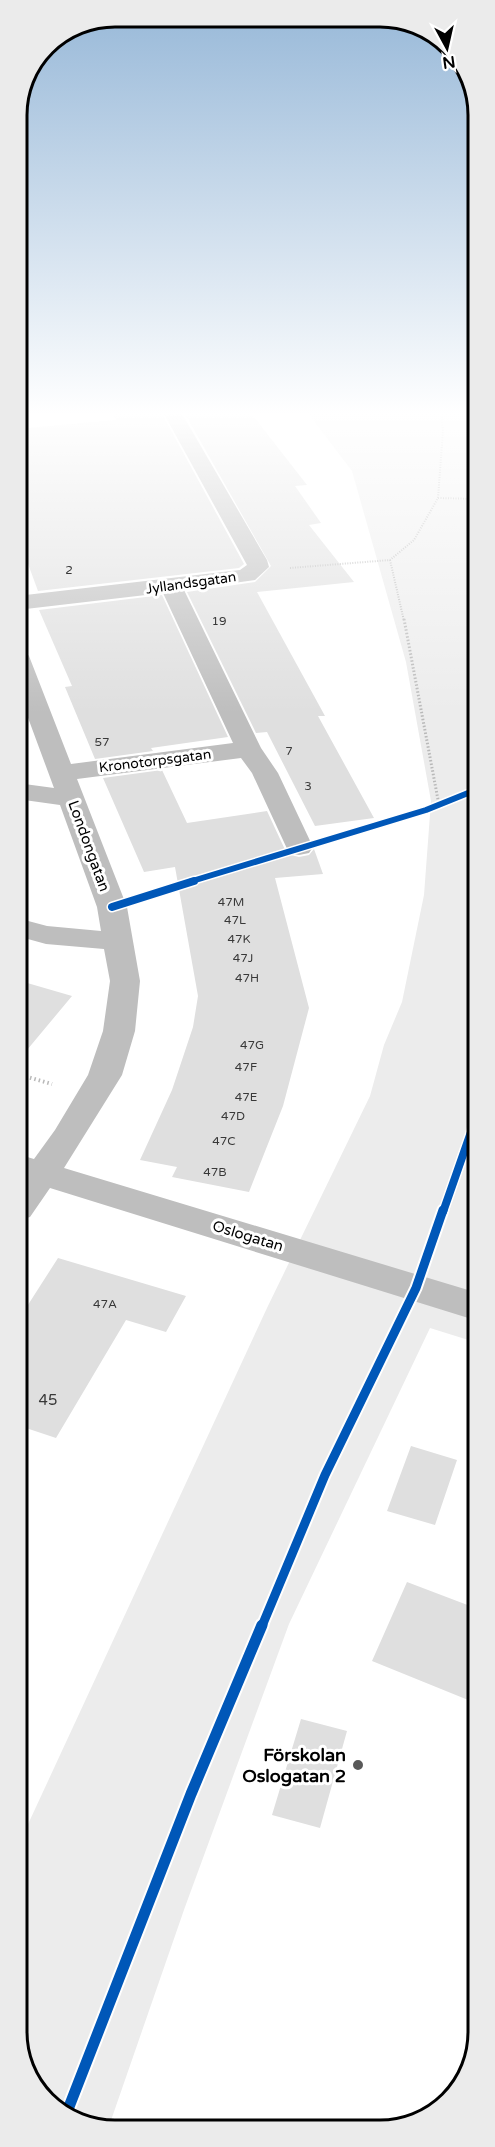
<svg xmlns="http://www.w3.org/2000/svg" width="495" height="2147" font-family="'Varela Round',sans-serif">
	<rect width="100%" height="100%" fill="#fff"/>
	<path fill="#ececec" d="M 307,412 L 478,412 L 478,1343 L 430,1328 L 289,1624 L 185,1907 L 108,2129 L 96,2129 L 41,2097 L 17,2044 L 17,1848 L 267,1308 L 370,1096 L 384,1045 L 402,1002 L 424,895 L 431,801 L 406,662 L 352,471 Z"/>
	<path fill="#dfdfdf" d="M 112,412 L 161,412 L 244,564 L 239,568 L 38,591 L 17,534 L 17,429 L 116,420 Z
		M 184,412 L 250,412 L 307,485 L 295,486 L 321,523 L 309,525 L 354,582 L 257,592 L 325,716 L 318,716 L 374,818 L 315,826 L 267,732 L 256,733 L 187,592 L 255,582 L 271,566 Z
		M 162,595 L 228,737 L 151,748 L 153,751 L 95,759 L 65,687 L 72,686 L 39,610 Z
		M 162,770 L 187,823 L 267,811 L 287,854 L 299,857 L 309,855 L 314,849 L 323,874 L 275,878 L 309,1008 L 283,1106 L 249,1192 L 172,1177 L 177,1167 L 140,1160 L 172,1090 L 193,1027 L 198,996 L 175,867 L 144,872 L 103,778 Z
		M 17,980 L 72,996 L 17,1062 Z
		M 58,1258 L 186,1296 L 166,1332 L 126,1320 L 56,1438 L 17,1425 L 17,1322 Z
		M 411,1446 L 457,1460 L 435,1525 L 387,1511 Z
		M 407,1582 L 478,1609 L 478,1704 L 372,1661 Z
		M 301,1719 L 347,1731 L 320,1828 L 272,1815 Z"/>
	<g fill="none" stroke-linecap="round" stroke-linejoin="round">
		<path stroke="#b9b9b9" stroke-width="2" stroke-dasharray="1 1.5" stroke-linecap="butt" d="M 438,498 L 478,499
			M 390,560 L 404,621
			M 290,568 L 390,560 L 414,540 L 438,498 L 443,431 L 441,412"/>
		<path stroke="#b9b9b9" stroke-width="3" stroke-dasharray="1.5 2" stroke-linecap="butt" d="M 404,619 L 439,805"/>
		<path stroke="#b9b9b9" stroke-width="4" stroke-dasharray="1.5 3" stroke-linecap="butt" d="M 17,1074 L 52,1084"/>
		<path fill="#bebebe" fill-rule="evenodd" d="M 163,412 L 181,412 L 267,560 L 269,567 L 255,580 L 184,590 L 261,748 L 278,773 L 313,847 L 309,853 L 299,855 L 289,853 L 252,773 L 241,758 L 77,779 L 127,907 L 140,981 L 135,1031 L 122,1075 L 64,1168 L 478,1293 L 478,1321 L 50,1188 L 30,1217 L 17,1221 L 17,1182 L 19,1179 L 17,1178 L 17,1154 L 34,1159 L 55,1130 L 88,1075 L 103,1031 L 110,981 L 104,949 L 46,944 L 17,936 L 17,918 L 47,926 L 101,931 L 97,907 L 60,805 L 17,799 L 17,783 L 54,788 L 17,688 L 17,649 L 25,651 L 29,656 L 71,764 L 233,743 L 163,593 L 17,610 L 17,596 L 231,571 L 240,570 L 247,565 Z"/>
		<defs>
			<path id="cycleway-far3" d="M 189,882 L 426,810 L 478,789"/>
			<path id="cycleway-far2" d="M 112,907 L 194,881
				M 443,1212 L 478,1112"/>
			<path id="cycleway-far1" d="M 262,1626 L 325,1475 L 416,1288 L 443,1210"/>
			<path id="cycleway" d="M 67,2112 L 191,1794 L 262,1625"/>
		</defs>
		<use href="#cycleway-far3" stroke="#fff" stroke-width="9"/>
		<use href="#cycleway-far2" stroke="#fff" stroke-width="11"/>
		<use href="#cycleway-far1" stroke="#fff" stroke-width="13"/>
		<use href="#cycleway" stroke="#fff" stroke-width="15"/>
		<use href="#cycleway-far3" stroke="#0057b8" stroke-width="6"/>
		<use href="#cycleway-far2" stroke="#0057b8" stroke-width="8"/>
		<use href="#cycleway-far1" stroke="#0057b8" stroke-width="9"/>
		<use href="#cycleway" stroke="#0057b8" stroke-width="11"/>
	</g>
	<linearGradient id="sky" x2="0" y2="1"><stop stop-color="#97b8d8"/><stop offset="0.58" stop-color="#fff"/><stop offset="1" stop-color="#fff" stop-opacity="0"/></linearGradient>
	<rect width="495" height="713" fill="url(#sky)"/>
	<circle fill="#595959" stroke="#fff" stroke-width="2" cx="358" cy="1765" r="6"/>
	<g text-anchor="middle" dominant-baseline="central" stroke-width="6" stroke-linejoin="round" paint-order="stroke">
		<g font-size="12" fill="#383838">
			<text x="69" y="570">2</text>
			<text x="219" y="621">19</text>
			<text x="102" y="742">57</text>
			<text x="289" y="751">7</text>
			<text x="308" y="786">3</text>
			<text x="231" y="902">47M</text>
			<text x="235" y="920">47L</text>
			<text x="239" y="939">47K</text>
			<text x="243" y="958">47J</text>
			<text x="247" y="978">47H</text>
			<text x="252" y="1045">47G</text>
			<text x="246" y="1067">47F</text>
			<text x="246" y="1097">47E</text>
			<text x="233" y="1116">47D</text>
			<text x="224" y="1141">47C</text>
			<text x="215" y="1172">47B</text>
			<text x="105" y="1304">47A</text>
		</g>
		<g font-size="14" fill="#000" stroke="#fff">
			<text transform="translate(191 583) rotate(-8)">Jyllandsgatan</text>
			<text transform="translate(155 761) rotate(-7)">Kronotorpsgatan</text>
		</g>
		<g font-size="15" fill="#000" stroke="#fff">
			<text transform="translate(89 846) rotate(70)">Londongatan</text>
			<text transform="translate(248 1236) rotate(17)">Oslogatan</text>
		</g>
		<g font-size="15" fill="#383838">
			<text x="48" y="1400">45</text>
		</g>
		<g font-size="18" font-weight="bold" fill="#000" stroke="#fff" text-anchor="end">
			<text x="346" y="1755">Förskolan<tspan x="346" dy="21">Oslogatan 2</tspan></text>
		</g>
	</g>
	<path d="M0 0H495V2147H0ZM115 27H380A88 88 0 0 1 468 115V2032A88 88 0 0 1 380 2120H115A88 88 0 0 1 27 2032V115A88 88 0 0 1 115 27Z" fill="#ebebeb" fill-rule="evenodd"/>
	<path fill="none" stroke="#000" stroke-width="3" d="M115 27H380A88 88 0 0 1 468 115V2032A88 88 0 0 1 380 2120H115A88 88 0 0 1 27 2032V115A88 88 0 0 1 115 27Z"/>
	<g transform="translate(447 48) rotate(172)" stroke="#ffffff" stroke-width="4.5" paint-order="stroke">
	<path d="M0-4.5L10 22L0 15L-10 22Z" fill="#000000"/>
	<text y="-9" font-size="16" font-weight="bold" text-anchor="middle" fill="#000000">N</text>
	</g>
</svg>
